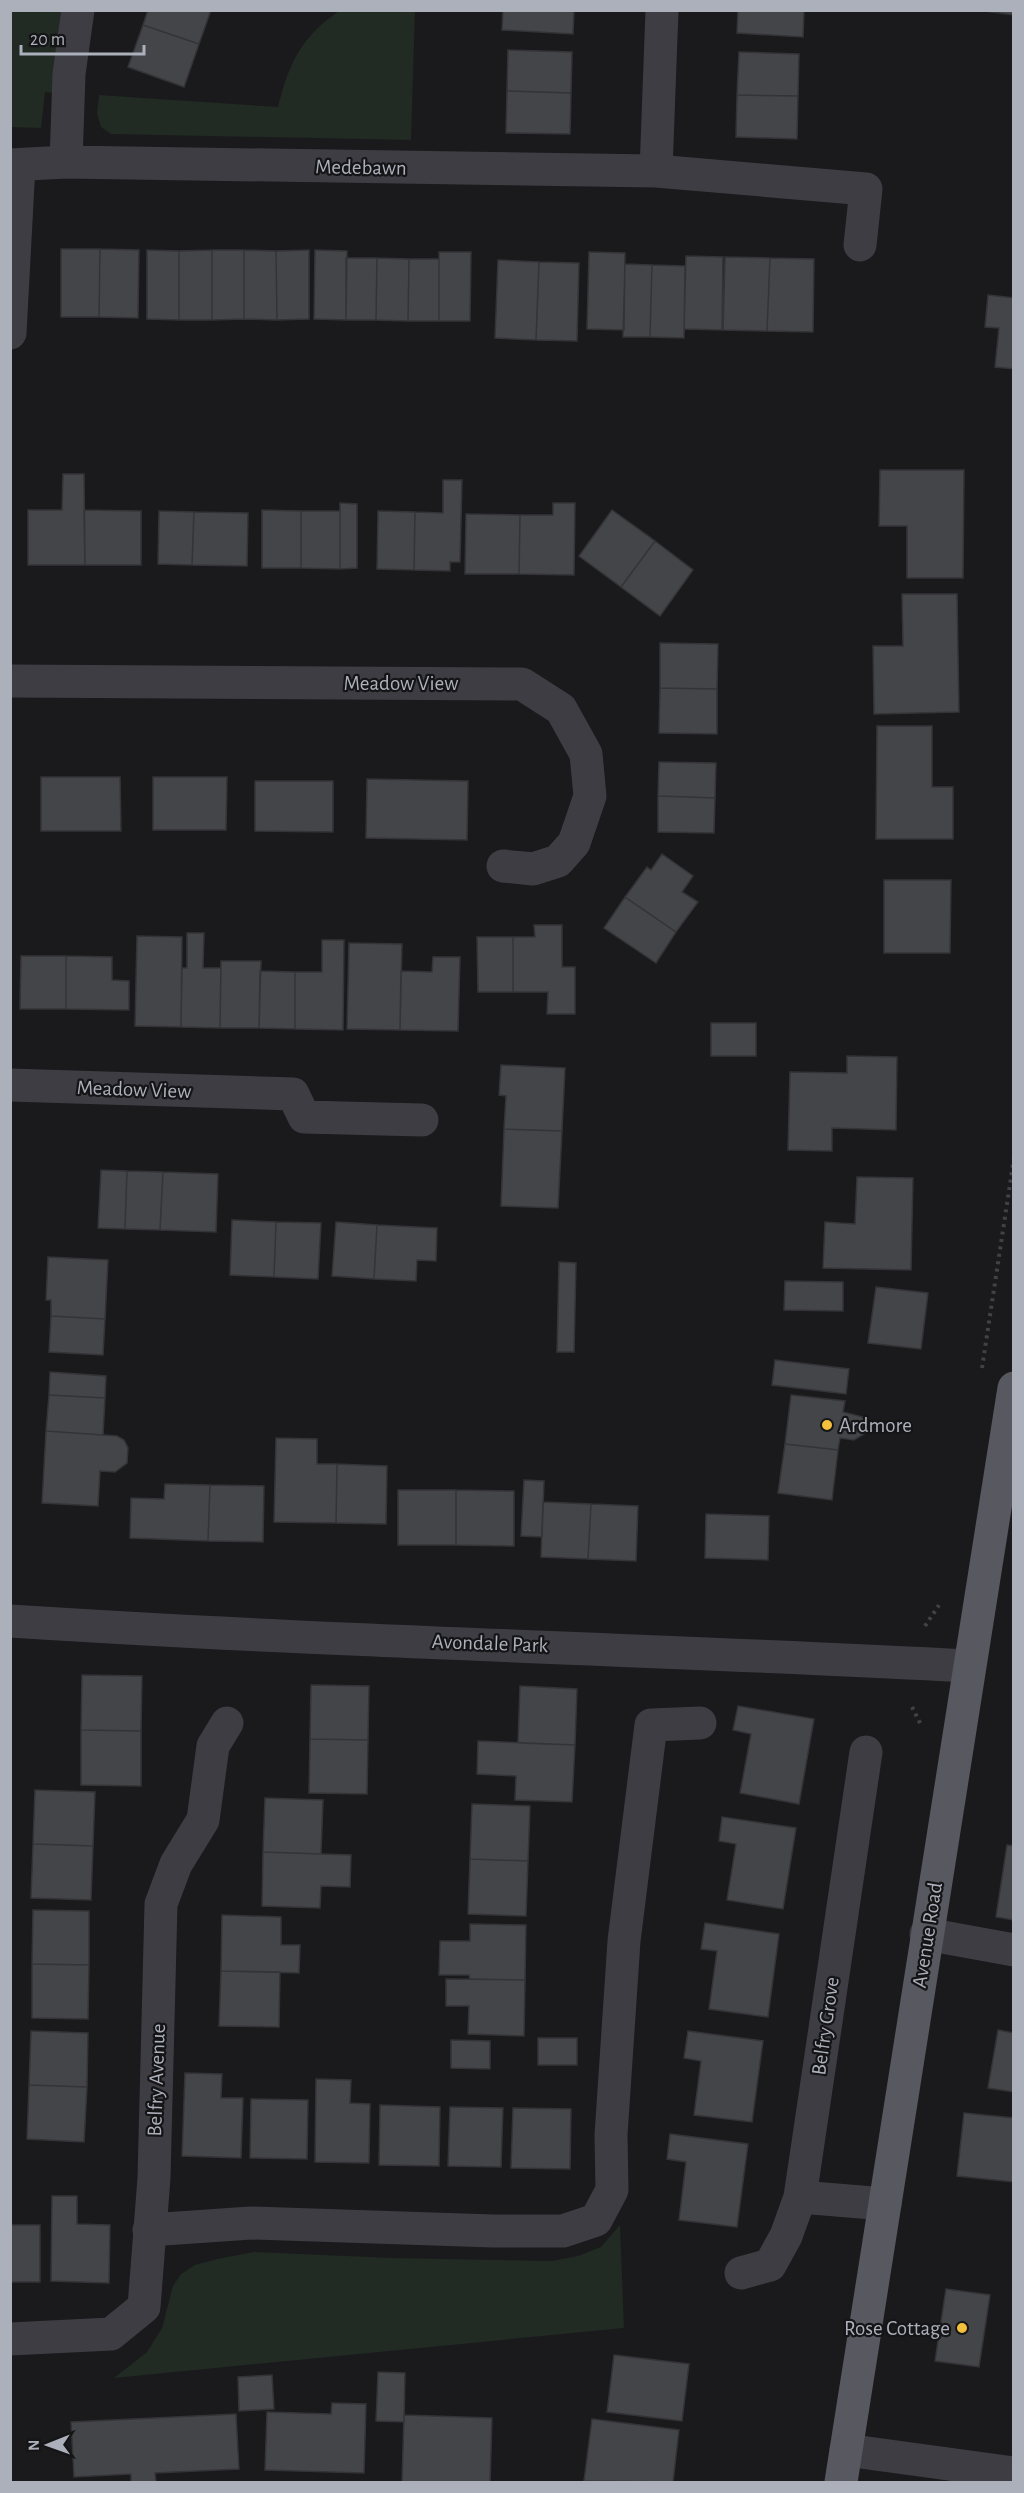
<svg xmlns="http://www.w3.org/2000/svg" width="1024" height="2493" viewBox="0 0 1024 2493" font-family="'Alegreya Sans',sans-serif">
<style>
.green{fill:#212a23}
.building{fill:#444549;stroke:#343438;stroke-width:1.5}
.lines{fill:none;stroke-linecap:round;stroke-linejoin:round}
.path{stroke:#414248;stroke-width:4;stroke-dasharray:3 4.5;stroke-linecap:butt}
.minor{stroke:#3d3d43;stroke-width:33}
.major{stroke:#575860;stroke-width:33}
.poi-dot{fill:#f2c03c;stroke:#151517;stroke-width:2}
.labels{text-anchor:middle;stroke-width:4.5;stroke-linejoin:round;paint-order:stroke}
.street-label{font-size:21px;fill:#acb0bb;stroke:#151517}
.poi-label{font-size:21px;fill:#acb0bb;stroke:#151517;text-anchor:start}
</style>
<rect width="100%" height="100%" fill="#1a1a1c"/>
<path class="green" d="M11 11H62L55 93 45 92 41 128 11 127Z
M339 11H415L411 140 111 134 101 127 97 113 99 95 278 107C289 63 301 37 339 11Z
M620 2225 624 2328 114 2378 147 2352 162 2328 173 2286 181 2274 195 2265 217 2259 254 2252 393 2258 552 2261 578 2256 601 2247Z"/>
<path class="building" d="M148 10H211L199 44 143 25Z
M503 10H574L573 34 502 30Z
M738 10H804L803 37 737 33Z
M1014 10V15L985 11V10Z
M143 25 199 44 184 87 128 67Z
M508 50 572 52 571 93 507 91Z
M739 52 799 54 798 96 737 95Z
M507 91 571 93 570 134 506 133Z
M737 95 798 96 797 139 736 137Z
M61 249H100L99 317H61Z
M100 249 139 250 138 318 99 317Z
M147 250 179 251V320L147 319Z
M212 250H244V319L212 320Z
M212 250V320H179V251Z
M244 250 276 251 277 320 244 319Z
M309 250V319L277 320 276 251Z
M315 250 347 251 346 320 314 319Z
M439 252H471L470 321H439Z
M589 252 625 253 624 330 587 329Z
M686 256 723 257 722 330 684 329Z
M725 257 770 258 767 331 723 330Z
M346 258H377L376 320H346Z
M377 258 409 259 408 321 376 320Z
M770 258 814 259 813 332 767 331Z
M409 259H439V321H408Z
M498 260 539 262 536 340 495 338Z
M539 262 579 263 577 341 536 340Z
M625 264 652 265 650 337H623Z
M652 265 685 266 684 338 650 337Z
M988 295 1014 298V369L995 367 999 328 985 327Z
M880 470H964L963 578H907V526H879Z
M63 474H84L85 565H28V510H62Z
M443 480H462L460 562H450V571L414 570 415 512 443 513Z
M340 503 357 504V568L340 569Z
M553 503H575L574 575 519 574 520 515H553Z
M84 510 141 511V565H85Z
M262 510 301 511V568H262Z
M612 510 655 541 621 587 579 556Z
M159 511 194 512 192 565 158 564Z
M301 511H340V569L301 568Z
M378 511 415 512 414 570 377 569Z
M194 512 248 513 247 566 192 565Z
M466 514 520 515 519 574H465Z
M655 541 693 570 660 616 621 587Z
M902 594H957L959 712 874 714 873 646H903Z
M660 643 718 644 717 689 660 688Z
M660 688 717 689V734L659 733Z
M877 726H932V787H953V839H876Z
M659 762 716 763 715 798 658 796Z
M41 777H120L121 831H41Z
M153 777H227L226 830H153Z
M367 779 468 781 467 840 366 838Z
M255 781H333V832L255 831Z
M658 796 715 798 714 833 658 832Z
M662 854 693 876 682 892 698 902 676 932 625 897 647 867 651 870Z
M884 880H951L950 953H884Z
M625 897 676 932 656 963 604 928Z
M534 925H562V967H575V1014H547L548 992H513V937H535Z
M187 933H204L203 968H221L220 1028 181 1027 182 968H187Z
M137 936 182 937 181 1027 135 1026Z
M477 937H513V992H478Z
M322 940H344L343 1030 295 1029V972H322Z
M349 943 402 944 400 1030 347 1029Z
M21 956H66V1009H20Z
M66 956 112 957V980L129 981V1010L66 1009Z
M433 957H460L458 1031 400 1030 401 971 432 972Z
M221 961H261L259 1028H220Z
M260 971 295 972V1029L259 1028Z
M711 1023H756V1056H711Z
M847 1056 897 1057 896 1130 832 1128V1151L788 1150 790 1072 847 1073Z
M501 1065 565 1068 562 1131 504 1129 506 1096 499 1095Z
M504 1129 562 1131 558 1208 501 1206Z
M101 1170 127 1171 125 1229 98 1228Z
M127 1171 163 1172 160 1230 125 1229Z
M163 1172 218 1174 216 1232 160 1230Z
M857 1177 913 1178 911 1270 823 1268 825 1222 855 1224Z
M232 1220 276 1222 274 1277 230 1275Z
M276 1222 321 1223 318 1279 274 1277Z
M336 1222 377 1225 374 1279 332 1276Z
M377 1225 437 1228 436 1261 417 1260 416 1281 374 1279Z
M48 1257 108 1260 105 1319 51 1316V1300H46Z
M559 1262 576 1263 574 1352H557Z
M785 1281 843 1282V1311L784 1310Z
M876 1287 928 1293 921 1349 868 1343Z
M51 1316 105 1319 103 1355 49 1352Z
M775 1360 849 1369 846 1394 772 1385Z
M50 1372 106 1376 105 1398 49 1395Z
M49 1395 105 1398 103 1435 46 1431Z
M791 1395 845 1401 843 1412 863 1417 866 1428 864 1434 854 1440 840 1438 838 1450 785 1444Z
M46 1431 117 1436 124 1440 128 1448 127 1463 115 1472 100 1471 98 1506 42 1503Z
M276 1438 317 1439V1464H337L336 1523 274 1522Z
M785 1444 838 1450 832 1500 778 1493Z
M337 1464 387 1466 386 1524 336 1523Z
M524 1480 544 1481 542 1537 521 1536Z
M165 1484 210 1485 208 1541 130 1538 131 1498 164 1499Z
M210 1485 264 1486 263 1542 208 1541Z
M398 1490H456V1545H398Z
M456 1490 514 1491V1546L456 1545Z
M543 1502 591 1504 588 1559 541 1557Z
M591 1504 638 1506 636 1561 588 1559Z
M706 1514 769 1516 768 1560 705 1558Z
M82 1675 142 1676 141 1731 81 1730Z
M311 1685 369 1686 368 1740 310 1739Z
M520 1686 577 1689 575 1745 518 1743Z
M738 1706 814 1719 799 1804 740 1793 751 1734 733 1730Z
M81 1730 141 1731V1786L81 1785Z
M310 1739 368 1740 367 1794 309 1793Z
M478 1741 575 1745 572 1802 515 1800 516 1776 477 1774Z
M35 1790 95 1792 93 1846 33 1844Z
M265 1798 323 1800 321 1854 263 1852Z
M472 1804 530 1806 528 1861 470 1859Z
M722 1817 796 1828 783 1909 727 1900 736 1844 719 1841Z
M33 1844 93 1846 91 1900 31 1898Z
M1007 1845 1014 1846V1920L996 1917Z
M263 1852 351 1855 350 1887 321 1886 320 1908 262 1906Z
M470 1859 528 1861 526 1916 468 1914Z
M33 1910 89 1911V1965L32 1964Z
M222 1915 281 1917V1945H300L299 1973 221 1971Z
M705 1923 779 1934 768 2017 709 2009 717 1951 701 1949Z
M470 1924 526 1925 525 1980 470 1979 469 1975H439L440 1941H470Z
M32 1964 89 1965 88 2019 32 2018Z
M221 1971 280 1972 279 2027 219 2026Z
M446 1979 525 1980 524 2036 468 2034 469 2006H446Z
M998 2030 1014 2033V2092L988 2088Z
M31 2031 88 2033 87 2087 29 2085Z
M688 2031 763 2041 752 2122 694 2115 701 2061 684 2058Z
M538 2038H577V2065H538Z
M451 2040 490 2041V2069L451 2068Z
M185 2073 222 2074 221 2098H243L241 2158 182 2156Z
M316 2079 351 2080 350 2103 370 2104 369 2163 315 2162Z
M29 2085 87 2087 84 2142 27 2139Z
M251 2099 308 2100 307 2159 250 2158Z
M380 2105 440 2107 439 2166 379 2165Z
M450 2107 503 2108 501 2167 448 2166Z
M513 2108 571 2109 570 2169 511 2168Z
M964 2113 1014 2118V2182L957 2176Z
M670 2134 748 2144 737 2227 679 2220 686 2162 667 2159Z
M52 2196H77V2224L110 2225 109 2283 51 2281Z
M10 2225H40V2282H10Z
M946 2289 990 2295 979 2367 935 2361Z
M614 2355 689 2364 682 2421 607 2412Z
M378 2372 405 2373 404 2422 376 2421Z
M272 2375 274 2409 239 2411 238 2377Z
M332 2403 366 2404 364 2473 265 2470 267 2412 331 2414Z
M236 2414 239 2469 155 2473 156 2482H131V2474L74 2477 71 2422Z
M404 2415 492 2418 490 2482H402Z
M592 2419 679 2430 673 2482 584 2481Z"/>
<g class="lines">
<path class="path" d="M982 1368 1014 1158
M925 1626 939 1605
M912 1707 921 1725"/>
<path class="minor" d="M66 162 69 74 78 10
M10 165 66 162 656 171 866 189 860 245
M656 171 662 10
M10 333 19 165
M10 681 522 684 561 709 586 754 590 796 574 843 558 861 533 869 503 866
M10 1085 293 1094 304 1117 422 1120
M10 1621C330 1642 650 1649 969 1666
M926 1934 1014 1950
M800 2197 885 2204
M149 2230 251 2223 493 2231H563L596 2220 612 2190 611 2135 624 1941 651 1725 700 1723
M741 2273 770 2265 786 2236 800 2197 866 1752
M10 2339 111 2334 144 2307 154 2178 161 1904 176 1864 203 1820 213 1746 227 1723
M846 2450 1014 2473"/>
<path class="major" d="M841 2482 1014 1388"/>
</g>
<g class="poi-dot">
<circle cx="827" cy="1425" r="6"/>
<circle cx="962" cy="2328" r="6"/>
</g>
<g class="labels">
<g class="street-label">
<text transform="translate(361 167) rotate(1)" y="7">Medebawn</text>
<text x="401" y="690">Meadow View</text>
<text transform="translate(134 1089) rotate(2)" y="7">Meadow View</text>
<text transform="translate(490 1643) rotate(2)" y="7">Avondale Park</text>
<text transform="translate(927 1935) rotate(-81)" y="7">Avenue Road</text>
<text transform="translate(825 2026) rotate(-82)" y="7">Belfry Grove</text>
<text transform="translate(156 2080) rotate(-88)" y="7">Belfry Avenue</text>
</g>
<g class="poi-label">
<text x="839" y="1432">Ardmore</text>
<text x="950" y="2335" text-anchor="end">Rose Cottage</text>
</g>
</g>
<rect width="1024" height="2493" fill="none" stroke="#acb0bb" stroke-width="24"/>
<g transform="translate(48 2445) rotate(269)" stroke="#151517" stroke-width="4.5" paint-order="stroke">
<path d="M0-4.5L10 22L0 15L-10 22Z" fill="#acb0bb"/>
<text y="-9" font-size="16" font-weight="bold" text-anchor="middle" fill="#acb0bb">N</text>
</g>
<path d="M21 45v9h123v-9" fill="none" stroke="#acb0bb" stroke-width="3"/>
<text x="30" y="45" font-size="18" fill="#acb0bb" stroke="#151517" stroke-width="4.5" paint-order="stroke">20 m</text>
</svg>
